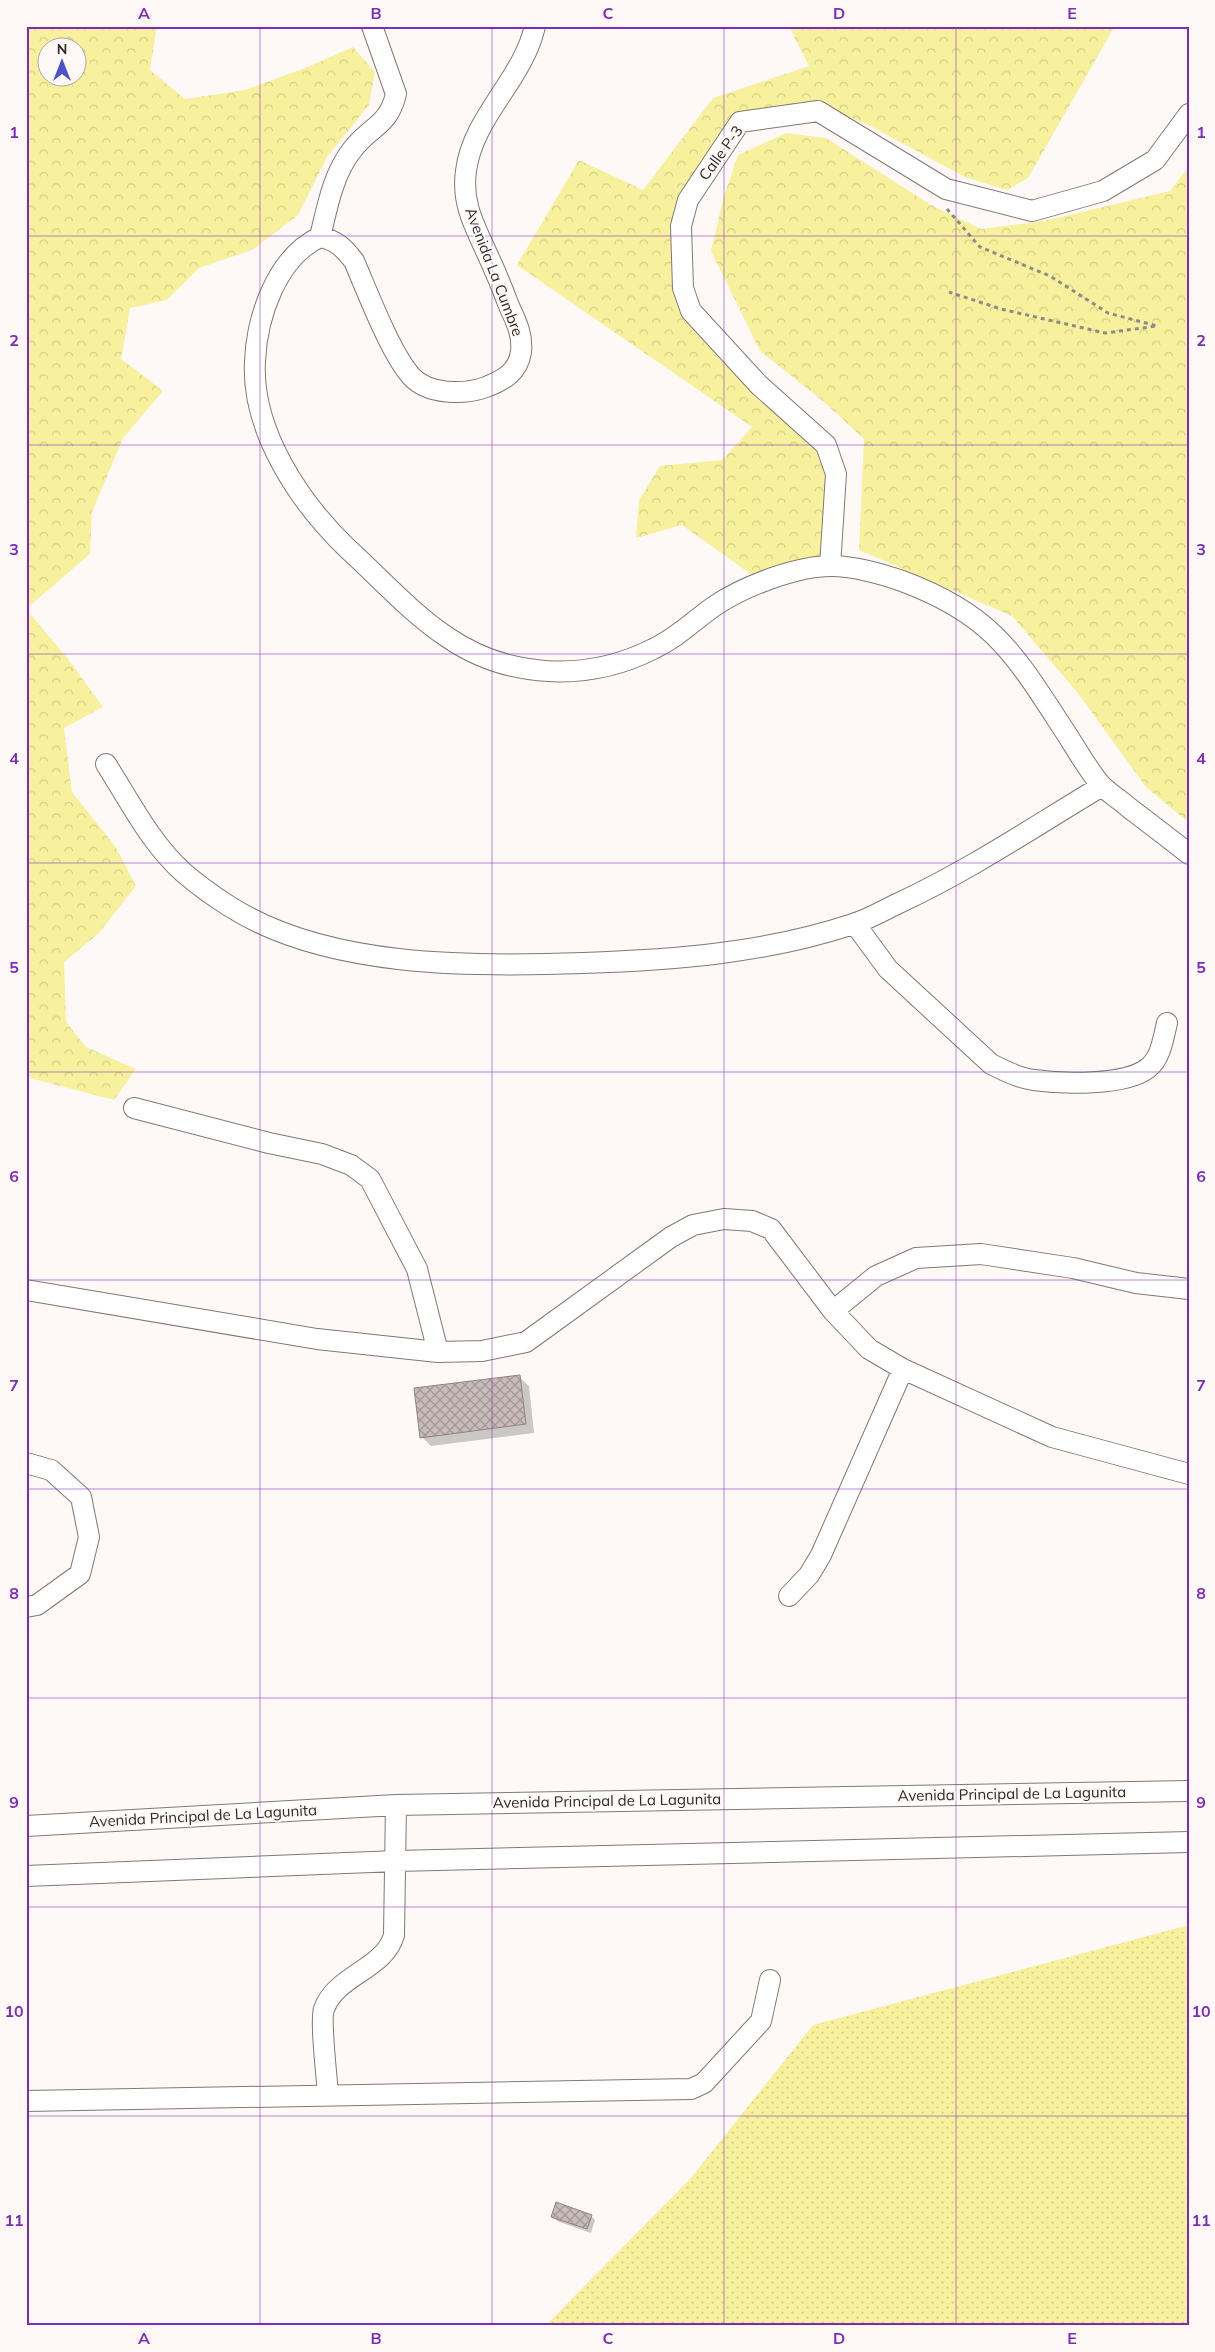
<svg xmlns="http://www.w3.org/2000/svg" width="1215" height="2352" viewBox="0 0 1215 2352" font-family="Mulish,sans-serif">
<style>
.grass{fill:url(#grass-dots)}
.forest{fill:url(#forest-crowns);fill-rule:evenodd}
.shadow{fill:#0003}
.building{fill:url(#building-cross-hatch);stroke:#918483}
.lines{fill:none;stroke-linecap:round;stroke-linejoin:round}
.street-casing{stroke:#827873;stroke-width:22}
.path{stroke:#8f8b89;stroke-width:3;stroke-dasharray:4 4;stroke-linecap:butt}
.street{stroke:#fff;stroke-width:20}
.grid{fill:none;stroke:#7b2cbf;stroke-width:1;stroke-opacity:0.55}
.labels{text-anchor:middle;stroke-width:4;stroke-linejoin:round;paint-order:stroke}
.street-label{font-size:15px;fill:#2e2a28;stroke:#fef9f7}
.neatline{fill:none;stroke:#7b2cbf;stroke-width:2}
.grid-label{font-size:16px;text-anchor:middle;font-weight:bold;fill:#7b2cbf}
</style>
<defs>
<pattern id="grass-dots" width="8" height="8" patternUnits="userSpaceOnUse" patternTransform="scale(1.25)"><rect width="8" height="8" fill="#f7f19d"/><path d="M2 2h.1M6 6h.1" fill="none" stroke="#d4cf87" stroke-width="1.8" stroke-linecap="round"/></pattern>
<pattern id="forest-crowns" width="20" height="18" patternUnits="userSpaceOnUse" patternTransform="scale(1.25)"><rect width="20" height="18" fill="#f7f19d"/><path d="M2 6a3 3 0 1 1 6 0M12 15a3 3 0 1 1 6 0" fill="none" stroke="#d4cf87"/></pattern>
<pattern id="building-cross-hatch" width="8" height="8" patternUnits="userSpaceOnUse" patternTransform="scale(1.25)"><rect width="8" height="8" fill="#c8bbba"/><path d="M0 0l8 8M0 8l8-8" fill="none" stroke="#a39897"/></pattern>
</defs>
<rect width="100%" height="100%" fill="#fef9f7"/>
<path class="grass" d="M1189 1925V2326H545L690 2179 813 2025Z"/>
<path class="forest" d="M26 26H157L150 70 185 99 245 90 305 68 353 47 375 72 369 105 327 157 298 215 252 250 199 268 167 300 130 308 121 359 163 391 123 438 92 512 90 554 26 609ZM48 48H78V78H48Z
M789 26H1115L1028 178 1007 190 965 177 870 126 815 102 728 120 679 204 683 319 758 400 830 455 826 570 759 580 682 525 636 538 639 500 660 466 722 460 752 427 517 265 579 160 643 190 713 98 809 66Z
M786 133 826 138 931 205 981 229 1044 221 1170 191 1189 166V823L1146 787 1077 692 1012 616 859 550 864 439 824 402 760 351 711 251 724 196 738 155Z
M26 609 68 659 103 707 64 728 72 792 115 846 136 886 99 933 64 962 66 1022 86 1047 136 1069 114 1100 26 1077Z"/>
<path class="shadow" d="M519 1377 529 1386 534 1433 431 1446 422 1437Z
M553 2216H591L595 2220 591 2233 557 2221Z"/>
<path class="building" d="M520 1375 526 1424 420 1438 414 1388Z
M556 2202 592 2215 587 2229 551 2217Z"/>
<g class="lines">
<g class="street-casing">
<path id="street" d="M320 237C277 257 257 316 255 361 251 431 300 503 348 549 380 578 411 613 447 637 508 679 588 682 653 649 677 638 694 620 716 605 745 586 798 565 834 566 857 567 879 573 902 581 994 615 1015 655 1066 733 1077 750 1088 770 1101 785 1109 793 1120 800 1128 807 1149 823 1169 838 1189 854
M320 237C336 240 344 248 354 261 368 293 390 352 411 376 428 395 464 395 486 387 504 380 518 372 521 352 523 335 516 321 509 306 503 290 497 275 490 260 477 230 461 206 466 171 473 116 523 80 535 26
M320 237C327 208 333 174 352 150 371 125 388 127 396 94L372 26
M830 566 836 474 826 445 759 385 691 311 683 288 681 226 688 200 740 122 818 111 946 189 1032 211 1103 191 1155 160 1189 114
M106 764C129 800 151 844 184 873 198 885 213 896 229 906 325 968 472 967 583 963 674 960 766 953 853 924 869 919 884 910 899 903 970 870 1035 826 1102 786
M855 924 888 969 991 1064C1005 1071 1019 1078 1034 1080 1062 1084 1125 1086 1148 1068 1161 1058 1163 1039 1167 1023
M134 1108 269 1143 322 1154 351 1165 370 1179 417 1269 438 1352
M26 1290 317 1339 438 1352 482 1351 526 1342 671 1237 693 1225 724 1219 752 1221 771 1229 833 1311 869 1349 903 1369 1052 1437 1189 1474
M833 1311 876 1276 916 1258 981 1254 1073 1268 1136 1283 1189 1289
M26 1463 51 1470 81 1497 89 1537 80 1574 37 1605 26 1607
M789 1596 809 1575 821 1555 903 1369
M26 1826 396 1805 1189 1791
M26 1876 396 1861 1189 1842
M328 2094C327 2079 320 2020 324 2009 336 1975 385 1969 394 1935L396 1805
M26 2101 691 2089 704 2083 761 2021 770 1980"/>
</g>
<path class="path" d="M947 209 980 247 1050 276 1108 313 1157 326 1105 333 1001 309 949 292"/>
<use href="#street" class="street"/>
</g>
<path class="grid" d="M260 26V2326M492 26V2326M724 26V2326M956 26V2326M26 236H1189M26 445H1189M26 654H1189M26 863H1189M26 1072H1189M26 1280H1189M26 1489H1189M26 1698H1189M26 1907H1189M26 2116H1189"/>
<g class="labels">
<g class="street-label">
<text transform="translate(721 153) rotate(-54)" y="5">Calle P-3</text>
<text transform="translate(494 272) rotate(69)" y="5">Avenida La Cumbre</text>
<text transform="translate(1012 1794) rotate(-1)" y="5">Avenida Principal de La Lagunita</text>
<text transform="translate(607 1801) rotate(-1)" y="5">Avenida Principal de La Lagunita</text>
<text transform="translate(203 1816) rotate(-3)" y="5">Avenida Principal de La Lagunita</text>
</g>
</g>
<rect width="1215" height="2352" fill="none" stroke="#fef9f7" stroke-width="55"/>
<g transform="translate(62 62)"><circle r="24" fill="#fef9f7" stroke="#aba6a4"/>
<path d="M0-4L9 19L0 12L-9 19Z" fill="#4c53c8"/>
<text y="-8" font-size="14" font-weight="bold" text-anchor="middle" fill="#2e2a28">N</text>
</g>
<rect x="28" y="28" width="1160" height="2296" class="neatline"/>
<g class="grid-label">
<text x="144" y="19">A</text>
<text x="376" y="19">B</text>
<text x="608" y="19">C</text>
<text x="839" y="19">D</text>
<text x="1072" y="19">E</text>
<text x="14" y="138">1</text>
<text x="1201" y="138">1</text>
<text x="14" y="346">2</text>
<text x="1201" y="346">2</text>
<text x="14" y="555">3</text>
<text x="1201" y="555">3</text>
<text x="14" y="764">4</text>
<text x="1201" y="764">4</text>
<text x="14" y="973">5</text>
<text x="1201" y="973">5</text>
<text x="14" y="1182">6</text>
<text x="1201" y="1182">6</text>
<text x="14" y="1391">7</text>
<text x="1201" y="1391">7</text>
<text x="14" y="1599">8</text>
<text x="1201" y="1599">8</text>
<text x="14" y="1808">9</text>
<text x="1201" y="1808">9</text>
<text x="14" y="2017">10</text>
<text x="1201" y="2017">10</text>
<text x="14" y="2226">11</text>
<text x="1201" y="2226">11</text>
<text x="144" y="2344">A</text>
<text x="376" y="2344">B</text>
<text x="608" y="2344">C</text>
<text x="839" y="2344">D</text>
<text x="1072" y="2344">E</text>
</g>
</svg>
